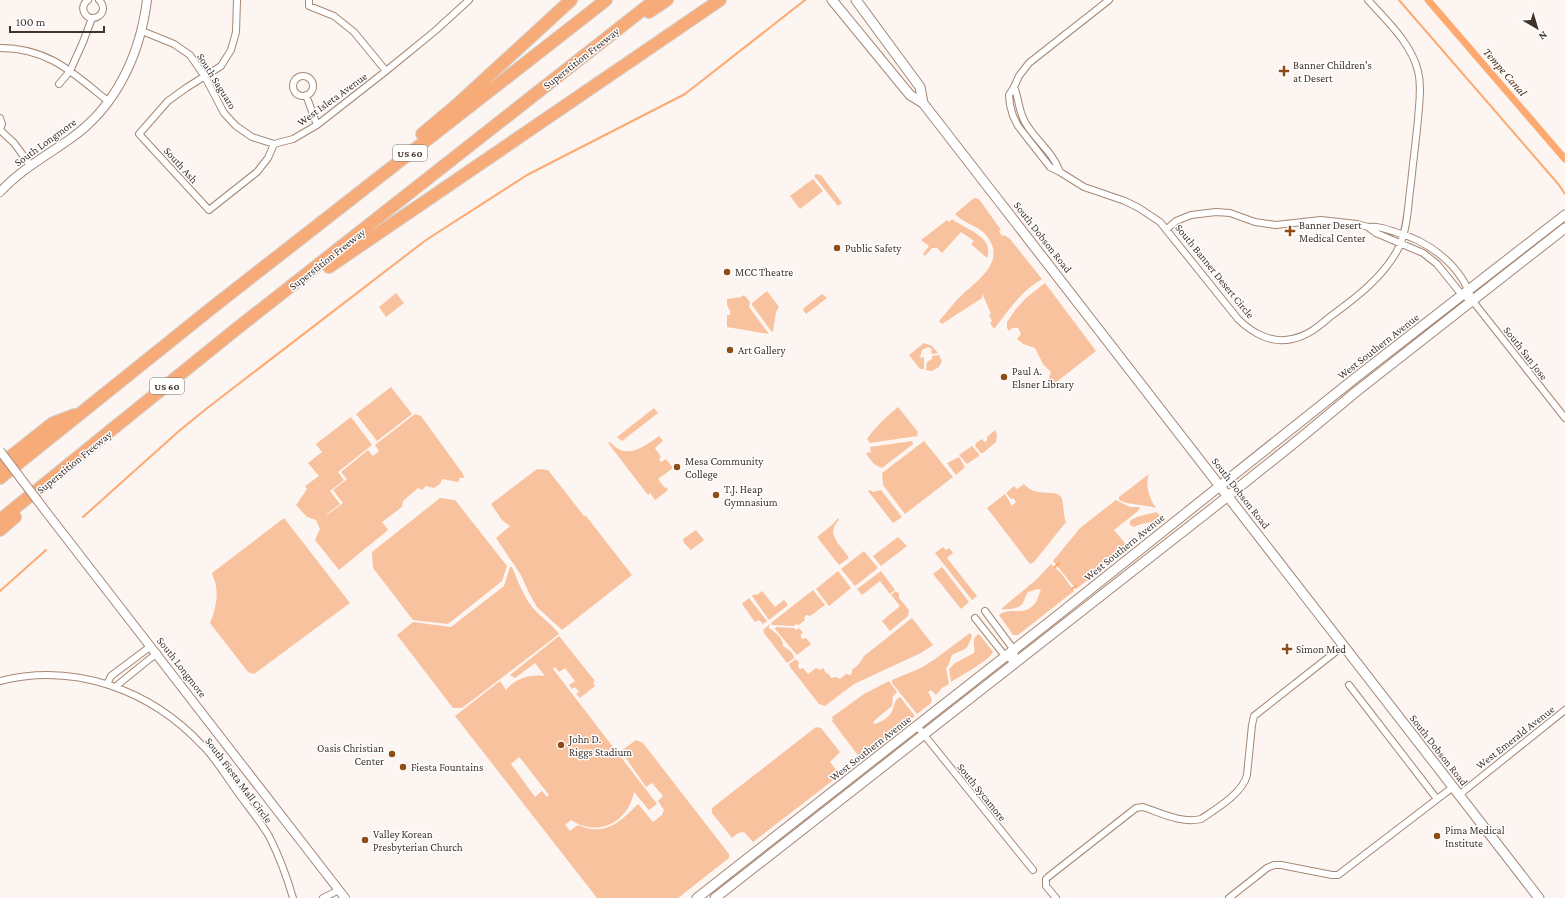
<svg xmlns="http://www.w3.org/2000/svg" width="1565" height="898" viewBox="0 0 1565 898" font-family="'Crimson Pro',serif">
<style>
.green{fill:#f9c29e;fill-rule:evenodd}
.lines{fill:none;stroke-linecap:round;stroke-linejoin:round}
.stream{stroke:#fda970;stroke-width:2}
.canal{stroke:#fda970;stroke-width:7}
.minor-casing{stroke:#a58875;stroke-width:8}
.tertiary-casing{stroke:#a58875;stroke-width:10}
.secondary-casing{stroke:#a58875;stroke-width:11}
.motorway-casing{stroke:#d5d2d1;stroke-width:14}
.minor{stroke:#fff;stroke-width:6}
.tertiary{stroke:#fff;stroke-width:8}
.secondary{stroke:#fff;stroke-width:9}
.motorway{stroke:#f7ab78;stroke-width:12}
.tertiary-bridge-casing{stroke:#a58875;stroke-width:10;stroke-linecap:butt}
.tertiary-bridge{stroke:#fff;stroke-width:8}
.poi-dot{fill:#8d4c18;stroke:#fff;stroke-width:1.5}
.labels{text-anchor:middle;stroke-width:3;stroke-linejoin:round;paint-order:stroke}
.shield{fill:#fff;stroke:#79706b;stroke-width:1}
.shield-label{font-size:10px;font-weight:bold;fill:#40332c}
.street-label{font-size:11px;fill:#40332c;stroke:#fff}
.poi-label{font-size:11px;fill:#40332c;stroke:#fff;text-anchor:start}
.water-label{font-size:12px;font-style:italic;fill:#4f2e16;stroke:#fff}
</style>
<rect width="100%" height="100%" fill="#fcf5f1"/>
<path class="green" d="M816 174 821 175 842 203 838 206 814 176Z
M813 179 823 191 800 209 790 196Z
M974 198 979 199 1001 230 999 231 1002 236 1004 235 1010 239 1042 279C1020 292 1009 310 994 329L990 323 992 321 989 315 991 314 982 293V298L942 324 939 321C947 312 955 301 964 293 982 277 1006 259 986 235 977 225 963 223 955 214Z
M952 219C964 229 995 236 987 258L971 244 974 241 961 232 942 253 937 248H932L925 256 923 254 929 246 921 240 947 220 949 222Z
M1045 283 1096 351 1050 387 1047 383 1051 372 1043 364 1035 348 1023 344 1017 339 1021 334 1018 328H1012L1009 331 1007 328V322L1016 309 1026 298Z
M767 291 779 307 776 312 773 331 772 332 752 305V303Z
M396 293 404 303 386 317 379 307Z
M822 294 827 298 806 314 803 310 804 308Z
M744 295 750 302 749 307 769 334 727 327V315H730V311L727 305V299L741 297Z
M924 343 932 346 938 353 932 354 931 352 932 349 928 347 922 350 920 358 924 357V369H920L909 355Z
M939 355 942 361 939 367 932 371 926 370 927 362 932 359V356Z
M391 387 412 414 377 441 356 414Z
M898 407 918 432 917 436 870 443 867 439C876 426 886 417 898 407Z
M654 408 658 413 622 441 617 437Z
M415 414 421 416 463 474 464 478H460L458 482 442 479 440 484 434 488 426 486 422 490 418 488 403 501 402 507 382 522 388 530 339 570 315 540 320 529 316 520 307 517 296 505 307 489 305 486 319 476 308 463 322 452 316 444 351 417 372 445 338 472 344 480 330 491 340 504 327 514V515L343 503 333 490 347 479 341 472 368 450 373 456 379 451 375 445Z
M995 430 997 435 996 442 983 453H981L975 446 976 443 982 439 984 442 987 441V437Z
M659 436 663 441 655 448 661 457 659 459 661 462 666 459 673 468 658 479 665 488 666 487 668 490 655 500 650 493 648 495 608 443 610 442C627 461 643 447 659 436Z
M912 441 913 444 882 468 874 464 866 454 869 452 871 453 870 447Z
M924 441 953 477 905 514 883 485 882 473Z
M972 446 979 454V456L967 464 959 455Z
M959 457 965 467 956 475 947 463Z
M537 469 548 470 584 516H586L632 575 562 630 537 607 529 593 521 575 496 538 510 526 502 520 491 504Z
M1149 474C1145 485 1149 498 1156 508 1143 504 1131 506 1119 500V497Z
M1024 484C1037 499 1055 488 1061 497 1064 502 1063 515 1066 522L1034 562 1030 564 987 508 1005 494 1012 506 1016 502 1013 498 1011 499 1006 493 1014 486 1017 489Z
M870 490 873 492 881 490 902 517 893 523 868 491Z
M440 498 455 500 507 566 502 581 448 624 413 620 373 568 372 552Z
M1116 500 1130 507H1140L1138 511 1114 530 1129 548 1076 589 1053 561 1080 528Z
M1156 512 1160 515V517C1154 524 1142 522 1134 527L1130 525V521C1137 515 1148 515 1156 512Z
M284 518 350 603 254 674 248 672 210 623C215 611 219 596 215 582 214 579 213 577 212 573Z
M838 518 839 520C824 535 842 545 849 558L839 565 817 537 833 524Z
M696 530 704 540 691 550 684 543 683 539Z
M898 537 907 546 881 566 873 556Z
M943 547 946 550 949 548 953 553 947 558 977 596 972 600 935 553Z
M864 551 878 568 855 586 841 569Z
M1051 564 1061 573 1074 591 1018 635H1013L999 615C1011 605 1024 619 1036 602 1038 599 1039 593 1041 590L1038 589 1028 592C1025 596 1025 600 1022 604 1019 609 1006 610 1001 609L1037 579Z
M510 567H512C518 581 523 595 532 607 540 617 551 623 559 634L462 708H453L397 635 413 622 451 627 504 586Z
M942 567 969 602 961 609 933 574Z
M838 571 851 588 829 606 816 589Z
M881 571 895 590 890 594 880 581 862 595 857 589Z
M813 590 825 605 810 616 806 615 804 618 805 620 799 625 796 624 794 626 772 625 771 623Z
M762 591 775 607 784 600 788 605 769 620 752 596 755 594 757 595Z
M896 591 899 594V598L909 610 908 616 890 631 882 621 900 606 891 595Z
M749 598 767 621 763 624 759 620 755 622 742 604Z
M912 618 933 645 921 653 854 684 825 706 819 704 790 667 789 664 796 659 799 663 798 667 800 669 803 668 808 674 816 668 820 670 823 668 826 673 830 675V677L832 678 836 677 840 679 846 674 850 675 852 673V670L859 664 864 656Z
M770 624 769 628C775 632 783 638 783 646 787 649 793 651 794 658L787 663 764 633 763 630Z
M776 627 794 628 796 630 799 628 803 633 801 634V638L804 639 806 638 811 644 797 655 775 629Z
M970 633 972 636C966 653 965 648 952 655L948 666 946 668 949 684 942 688 936 695 931 690 928 692 932 699 931 703 917 714 892 683V680L921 668 935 659Z
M979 634 993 652C990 660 960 676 951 682L949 669 955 663 974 653C976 646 970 638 979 634Z
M559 636 595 681 593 683 595 686 580 698 576 694 579 692 575 687 572 689 569 685 575 681 565 668 559 672 555 667 553 669 657 804 649 810 634 792C628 822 599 838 571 820L565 825 570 831 578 825C605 837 620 822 638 804L653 822 662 815 664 810 658 801 663 796 652 783 646 787 621 751 636 740 643 743 729 854V858L678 898H597L455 716 500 681 506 690C516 678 529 674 545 676L535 663 515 678 510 675ZM517 755 521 759 549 795 547 797 542 791 535 797 511 764 519 757Z
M889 681 897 692 893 696 892 706 875 720 873 723 875 724C881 722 888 718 891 713 895 707 893 701 900 697L915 716 860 758 832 721 833 719 832 717 864 694Z
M816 727 821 728 840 752 830 762 840 775 753 842 744 832 738 833 732 838 712 813V808Z"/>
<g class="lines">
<path class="stream" d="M1399 0 1559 185 1565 194
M83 517 179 431 206 409 426 240 527 175 685 94 805 0
M1055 567 1059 563
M1072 589 1076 586
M0 591 46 550"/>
<path class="canal" d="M1428 0 1565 159"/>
<g class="minor-casing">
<path id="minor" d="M88 0C84 3 82 7 84 12 90 26 112 13 99 0
M237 0 236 32 231 50 221 66 186 88 168 101 139 134 209 210 257 172 268 158 274 144 293 139 317 125 386 71 435 31 469 0
M309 0V6L334 16 354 32 386 71
M142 31 174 44 190 55 205 77 224 113 236 126 252 137 274 144
M0 48C49 48 73 73 109 102
M293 86a10 10 0 1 1 20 0a10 10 0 1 1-20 0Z
M59 84 70 71 83 42 92 18
M1014 87 1019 76 1029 63 1109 0
M306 95 317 125
M0 118 2 124 0 129
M0 130 14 143 31 166
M1060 172C1053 152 1035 140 1025 122 1018 110 1019 98 1014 87L1009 95 1010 105 1013 116 1018 126 1050 167 1060 172 1084 187 1125 201 1139 208 1160 222 1238 319C1252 333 1272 344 1292 339 1308 336 1319 326 1331 316 1357 297 1386 275 1400 245 1408 226 1408 203 1411 183 1413 162 1416 141 1418 119 1419 104 1422 87 1418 71 1411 43 1387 21 1368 0
M1368 227C1378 226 1386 229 1395 232 1429 241 1461 265 1472 300L1565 418
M1167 229 1176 221 1191 215 1216 212 1230 213 1255 222 1276 225 1321 220 1357 224 1368 227 1376 233 1423 253 1437 264 1462 295 1472 300
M985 611 1014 650 1016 662
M975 618 1005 656 1016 662
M0 681C75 662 151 690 203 746 217 760 227 778 239 794 249 808 260 821 269 836 279 856 287 877 293 898
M107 684 111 676 151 646
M1349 685 1437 799
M115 687 157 653
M917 726 1033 870
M1459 795 1565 710
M323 898 339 890
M1056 898 1046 886V879L1048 877 1136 808 1143 807C1161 813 1182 824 1201 819 1216 809 1243 793 1247 775L1252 725 1254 716 1343 646
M1229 898 1267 868 1274 865H1281L1332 875H1338L1453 787"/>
</g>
<g class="tertiary-casing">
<path id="tertiary" d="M0 192C20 170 46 156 70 139 116 107 140 55 147 0
M47 513 345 898"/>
</g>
<g class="secondary-casing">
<path id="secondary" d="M832 0 910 95 923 103 1539 898
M856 0 920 87 923 103
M697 898 1048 623 1354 379 1565 215
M715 898 1213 508 1298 440 1357 391 1565 228"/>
</g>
<g class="motorway-casing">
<path id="motorway" d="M649 12 667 0
M422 134 460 102 571 0
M329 267 720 0
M0 465 53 423 74 415
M0 478 213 307 606 0
M0 520 235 330 655 0
M0 530 15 517"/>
</g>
<use href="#minor" class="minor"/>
<use href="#tertiary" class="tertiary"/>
<use href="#secondary" class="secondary"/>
<use href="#motorway" class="motorway"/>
<g class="tertiary-bridge-casing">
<path id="tertiary-bridge" d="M0 451 47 513"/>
</g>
<use href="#tertiary-bridge" class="tertiary-bridge"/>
</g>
<g class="poi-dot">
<path d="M1282 65h4v4h4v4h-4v4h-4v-4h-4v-4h4z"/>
<path d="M1288 225h4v4h4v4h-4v4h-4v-4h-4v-4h4z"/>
<circle cx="837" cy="248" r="4"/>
<circle cx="727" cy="272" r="4"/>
<circle cx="730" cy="350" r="4"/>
<circle cx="1004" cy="377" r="4"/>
<circle cx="677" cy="467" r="4"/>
<circle cx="716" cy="495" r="4"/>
<path d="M1285 643h4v4h4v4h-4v4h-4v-4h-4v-4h4z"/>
<circle cx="561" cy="745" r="4"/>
<circle cx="392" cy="754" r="4"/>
<circle cx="403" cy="767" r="4"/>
<circle cx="1437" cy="836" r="4"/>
<circle cx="365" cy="840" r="4"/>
</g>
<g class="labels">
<g class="shield">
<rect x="393" y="145" width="34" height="16" rx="3"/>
<rect x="150" y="378" width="34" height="16" rx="3"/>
</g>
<g class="shield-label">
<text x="410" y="157">US 60</text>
<text x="167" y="390">US 60</text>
</g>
<g class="street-label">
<text transform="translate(581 58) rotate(-38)" y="4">Superstition Freeway</text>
<text transform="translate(217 81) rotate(58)" y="4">South Saguaro</text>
<text transform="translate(332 99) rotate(-36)" y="4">West Isleta Avenue</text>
<text transform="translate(45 142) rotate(-36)" y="4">South Longmore</text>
<text transform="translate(181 165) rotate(48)" y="4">South Ash</text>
<text transform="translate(1043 237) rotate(52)" y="4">South Dobson Road</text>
<text transform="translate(327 259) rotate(-38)" y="4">Superstition Freeway</text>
<text transform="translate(1215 271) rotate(51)" y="4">South Banner Desert Circle</text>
<text transform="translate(1378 346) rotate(-38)" y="4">West Southern Avenue</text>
<text transform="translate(1526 353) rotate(52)" y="4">South San Jose</text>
<text transform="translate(74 462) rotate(-39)" y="4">Superstition Freeway</text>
<text transform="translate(1241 493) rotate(52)" y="4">South Dobson Road</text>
<text transform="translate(1124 547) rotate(-39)" y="4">West Southern Avenue</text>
<text transform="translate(182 667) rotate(52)" y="4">South Longmore</text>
<text transform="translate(1515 737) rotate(-38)" y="4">West Emerald Avenue</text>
<text transform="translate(870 748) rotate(-38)" y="4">West Southern Avenue</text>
<text transform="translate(1439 750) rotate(52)" y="4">South Dobson Road</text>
<text transform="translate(239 780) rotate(53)" y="4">South Fiesta Mall Circle</text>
<text transform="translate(982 792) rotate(51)" y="4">South Sycamore</text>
</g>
<g class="poi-label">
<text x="1293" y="69">Banner Children’s<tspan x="1293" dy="13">at Desert</tspan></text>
<text x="1299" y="229">Banner Desert<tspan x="1299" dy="13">Medical Center</tspan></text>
<text x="845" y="252">Public Safety</text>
<text x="735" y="276">MCC Theatre</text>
<text x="738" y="354">Art Gallery</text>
<text x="1012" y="375">Paul A.<tspan x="1012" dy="13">Elsner Library</tspan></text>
<text x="685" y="465">Mesa Community<tspan x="685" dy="13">College</tspan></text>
<text x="724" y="493">T.J. Heap<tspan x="724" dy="13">Gymnasium</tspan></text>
<text x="1296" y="653">Simon Med</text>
<text x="569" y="743">John D.<tspan x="569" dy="13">Riggs Stadium</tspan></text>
<text x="384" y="752" text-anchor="end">Oasis Christian<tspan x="384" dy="13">Center</tspan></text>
<text x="411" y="771">Fiesta Fountains</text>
<text x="1445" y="834">Pima Medical<tspan x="1445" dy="13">Institute</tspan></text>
<text x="373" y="838">Valley Korean<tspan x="373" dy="13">Presbyterian Church</tspan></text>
</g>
<g class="water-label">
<text transform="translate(1505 72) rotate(49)" y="4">Tempe Canal</text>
</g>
</g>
<g transform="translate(1537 28) rotate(142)" stroke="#ffffff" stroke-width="3" paint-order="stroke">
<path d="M0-3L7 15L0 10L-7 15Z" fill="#40332c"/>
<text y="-6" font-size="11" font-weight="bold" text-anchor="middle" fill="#40332c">N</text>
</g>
<path d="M10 26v6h94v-6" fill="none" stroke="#40332c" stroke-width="2"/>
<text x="16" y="26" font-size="12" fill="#40332c" stroke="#ffffff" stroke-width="3" paint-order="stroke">100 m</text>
</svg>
